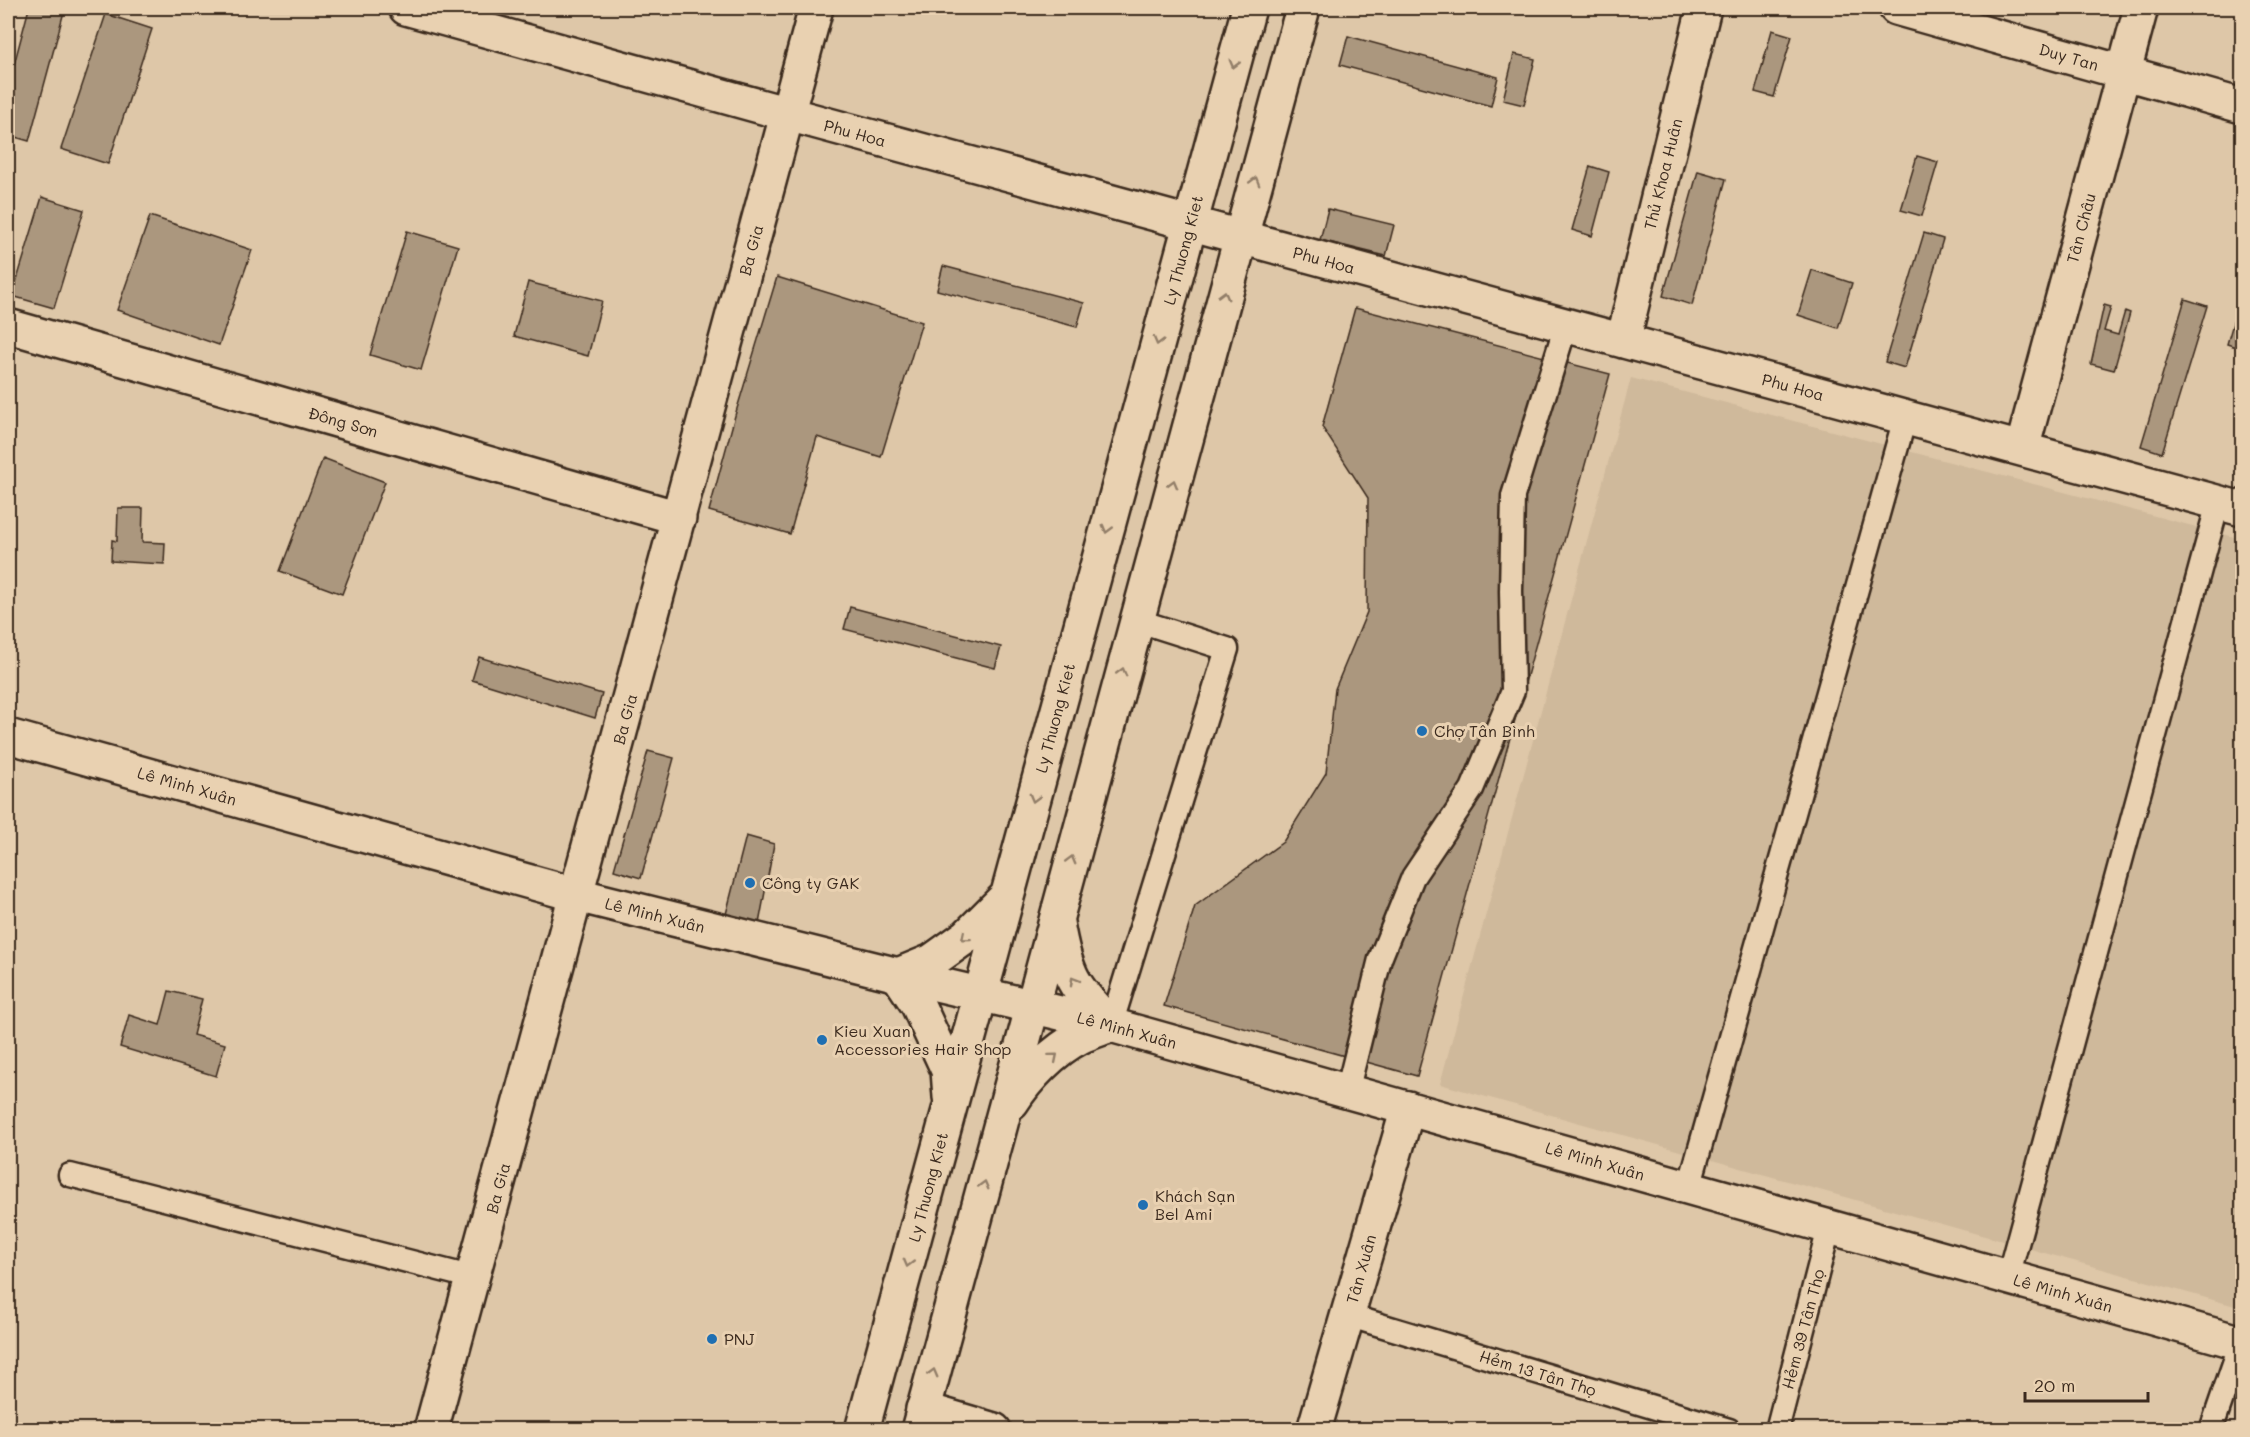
<svg xmlns="http://www.w3.org/2000/svg" width="2250" height="1437" viewBox="0 0 2250 1437" font-family="Mali,sans-serif">
<style>
.built{fill:#cfb99b}
.building{fill:#ab977e;stroke:#3b2a1e;stroke-width:1.5}
.lines{fill:none;stroke-linecap:round;stroke-linejoin:round}
.service-casing{stroke:#3b2a1e;stroke-width:27}
.minor-casing{stroke:#3b2a1e;stroke-width:38}
.tertiary-casing{stroke:#3b2a1e;stroke-width:38}
.primary-casing{stroke:#3b2a1e;stroke-width:38}
.service{stroke:#e9d1b1;stroke-width:22}
.minor{stroke:#e9d1b1;stroke-width:33}
.tertiary{stroke:#e9d1b1;stroke-width:33}
.primary{stroke:#e9d1b1;stroke-width:33}
.oneway{stroke:#927e68}
.poi-dot{fill:#1f6fb2;stroke:#e9d1b1;stroke-width:2}
.labels{text-anchor:middle;stroke-width:6;stroke-linejoin:round;paint-order:stroke}
.street-label{font-size:16px;fill:#3b2a1e;stroke:#e9d1b1}
.poi-label{font-size:16px;fill:#3b2a1e;stroke:#e9d1b1;text-anchor:start}
</style>
<rect width="100%" height="100%" fill="#dec7a8"/>
<filter id="ink" filterUnits="userSpaceOnUse"><feTurbulence type="fractalNoise" baseFrequency=".0167" numOctaves="2"/><feDisplacementMap in="SourceGraphic" scale="12" xChannelSelector="R" yChannelSelector="G"/><feConvolveMatrix kernelMatrix="1 2 1 2 8 2 1 2 1" color-interpolation-filters="sRGB"/></filter>
<g filter="url(#ink)">
<path class="built" d="M1631 378 2242 539V1308L1440 1084Z"/>
<path class="building" d="M29 8H65L29 141 8 135V87Z
M106 14 152 29 108 164 61 149Z
M1772 30 1792 36 1774 97 1755 92Z
M1348 36 1498 77 1491 106 1340 65Z
M1514 54 1535 59 1524 105 1503 100Z
M1917 156 1938 162 1922 216 1901 210Z
M1590 166 1609 172 1592 236 1572 230Z
M1698 171 1726 179 1692 305 1663 296Z
M42 197 84 210 54 308 12 296Z
M1328 209 1394 225 1386 256 1320 240Z
M150 216 252 250 219 345 117 310Z
M407 231 458 246 421 370 370 355Z
M1924 233 1943 239 1905 368 1885 362Z
M943 266 1084 303 1077 327 937 290Z
M1812 270 1852 283 1838 328 1798 315Z
M777 277 922 322 881 457 817 437 790 534 709 511 736 412Z
M528 282 602 301 588 356 514 336Z
M2242 292V349L2227 344Z
M2185 299 2207 306 2162 453 2141 446Z
M2104 305 2111 307 2104 331 2118 335 2125 311 2130 313 2114 370 2091 364Z
M1355 308 1610 374 1417 1076 1164 1006 1195 906 1283 842 1326 773 1335 689 1367 612 1368 498 1322 427Z
M323 458 385 482 342 594 280 571Z
M118 508H143L142 542 165 543 164 564 111 561 112 540 117 541Z
M850 607 1001 647 995 668 844 629Z
M479 657 602 694 595 718 472 680Z
M648 751 674 758 641 878 614 870Z
M746 836 774 844 758 929 724 922Z
M169 991 202 999 193 1035 225 1044 216 1076 120 1047 129 1015 160 1025Z"/>
<g class="lines">
<g class="service-casing">
<path id="service" d="M1111 1025 1227 649 1136 620
M1347 1092 1380 959 1413 877 1472 789 1513 691 1511 591 1513 496 1566 325
M70 1175 474 1278
M1689 1187 1905 418
M2008 1277 2218 503
M1347 1315 1729 1430
M1777 1430 1829 1228
M2211 1430 2241 1343"/>
</g>
<g class="minor-casing">
<path id="minor" d="M406 8 788 114 2242 509
M1896 8 2242 106
M8 326 679 518
M1623 341 1704 8
M2022 449 2141 8
M923 1409 994 1430
M431 1430 816 8
M1314 1430 1408 1108"/>
</g>
<g class="tertiary-casing">
<path id="tertiary" d="M8 736 577 895 898 975 1111 1025 2242 1343"/>
</g>
<g class="primary-casing">
<path id="primary" d="M950 1097 948 1070 918 1005 898 975 932 961 967 936 1005 898
M1012 1102C1027 1078 1054 1050 1080 1037 1090 1032 1101 1029 1111 1025 1074 988 1066 976 1057 923
M862 1430 1249 8
M918 1430 1303 8"/>
</g>
<use href="#service" class="service"/>
<use href="#minor" class="minor"/>
<use href="#tertiary" class="tertiary"/>
<use href="#primary" class="primary"/>
</g>
<defs><path id="oneway-chevron" d="M-2-3.5L2.5 0L-2 3.5" fill="none" stroke-width="1.6" stroke-linecap="round" stroke-linejoin="round" transform="scale(1.5)"/></defs>
<g class="oneway">
<use href="#oneway-chevron" transform="translate(1234 64) rotate(105)"/>
<use href="#oneway-chevron" transform="translate(1255 181) rotate(-74)"/>
<use href="#oneway-chevron" transform="translate(1224 295) rotate(-75)"/>
<use href="#oneway-chevron" transform="translate(1158 341) rotate(105)"/>
<use href="#oneway-chevron" transform="translate(1173 484) rotate(-75)"/>
<use href="#oneway-chevron" transform="translate(1107 529) rotate(105)"/>
<use href="#oneway-chevron" transform="translate(1122 672) rotate(-75)"/>
<use href="#oneway-chevron" transform="translate(1034 798) rotate(105)"/>
<use href="#oneway-chevron" transform="translate(1071 860) rotate(-75)"/>
<use href="#oneway-chevron" transform="translate(965 937) rotate(140)"/>
<use href="#oneway-chevron" transform="translate(1074 981) rotate(-120)"/>
<use href="#oneway-chevron" transform="translate(1054 1057) rotate(-40)"/>
<use href="#oneway-chevron" transform="translate(984 1185) rotate(-75)"/>
<use href="#oneway-chevron" transform="translate(908 1263) rotate(105)"/>
<use href="#oneway-chevron" transform="translate(933 1373) rotate(-75)"/>
</g>
</g>
<g class="poi-dot">
<circle cx="1422" cy="731" r="6"/>
<circle cx="750" cy="883" r="6"/>
<circle cx="822" cy="1040" r="6"/>
<circle cx="1143" cy="1205" r="6"/>
<circle cx="712" cy="1339" r="6"/>
</g>
<g class="labels">
<g class="street-label">
<text transform="translate(2069 57) rotate(16)" y="6">Duy Tan</text>
<text transform="translate(855 133) rotate(15)" y="6">Phu Hoa</text>
<text transform="translate(1663 174) rotate(-76)" y="6">Thủ Khoa Huân</text>
<text transform="translate(2081 228) rotate(-75)" y="6">Tân Châu</text>
<text transform="translate(751 250) rotate(-75)" y="6">Ba Gia</text>
<text transform="translate(1183 250) rotate(-75)" y="6">Ly Thuong Kiet</text>
<text transform="translate(1324 260) rotate(15)" y="6">Phu Hoa</text>
<text transform="translate(1793 387) rotate(15)" y="6">Phu Hoa</text>
<text transform="translate(343 422) rotate(16)" y="6">Đông Sơn</text>
<text transform="translate(1055 718) rotate(-75)" y="6">Ly Thuong Kiet</text>
<text transform="translate(625 719) rotate(-75)" y="6">Ba Gia</text>
<text transform="translate(187 786) rotate(16)" y="6">Lê Minh Xuân</text>
<text transform="translate(655 915) rotate(14)" y="6">Lê Minh Xuân</text>
<text transform="translate(1127 1030) rotate(15)" y="6">Lê Minh Xuân</text>
<text transform="translate(1595 1161) rotate(16)" y="6">Lê Minh Xuân</text>
<text transform="translate(928 1187) rotate(-75)" y="6">Ly Thuong Kiet</text>
<text transform="translate(498 1188) rotate(-75)" y="6">Ba Gia</text>
<text transform="translate(1361 1269) rotate(-74)" y="6">Tân Xuân</text>
<text transform="translate(2063 1293) rotate(16)" y="6">Lê Minh Xuân</text>
<text transform="translate(1803 1329) rotate(-75)" y="6">Hẻm 39 Tân Thọ</text>
<text transform="translate(1538 1373) rotate(17)" y="6">Hẻm 13 Tân Thọ</text>
</g>
<g class="poi-label">
<text x="1434" y="737">Chợ Tân Bình</text>
<text x="762" y="889">Công ty GAK</text>
<text x="834" y="1037">Kieu Xuan<tspan x="834" dy="18">Accessories Hair Shop</tspan></text>
<text x="1155" y="1202">Khách Sạn<tspan x="1155" dy="18">Bel Ami</tspan></text>
<text x="724" y="1345">PNJ</text>
</g>
</g>
<rect width="2250" height="1437" fill="none" stroke="#e9d1b1" stroke-width="30"/>
<rect x="15" y="15" width="2220" height="1407" fill="none" stroke="#3b2a1e" stroke-width="2" filter="url(#ink)"/>
<path d="M2025 1392v9h123v-9" fill="none" stroke="#3b2a1e" stroke-width="3"/>
<text x="2034" y="1392" font-size="18" fill="#3b2a1e" stroke="#e9d1b1" stroke-width="4.5" paint-order="stroke">20 m</text>
</svg>
